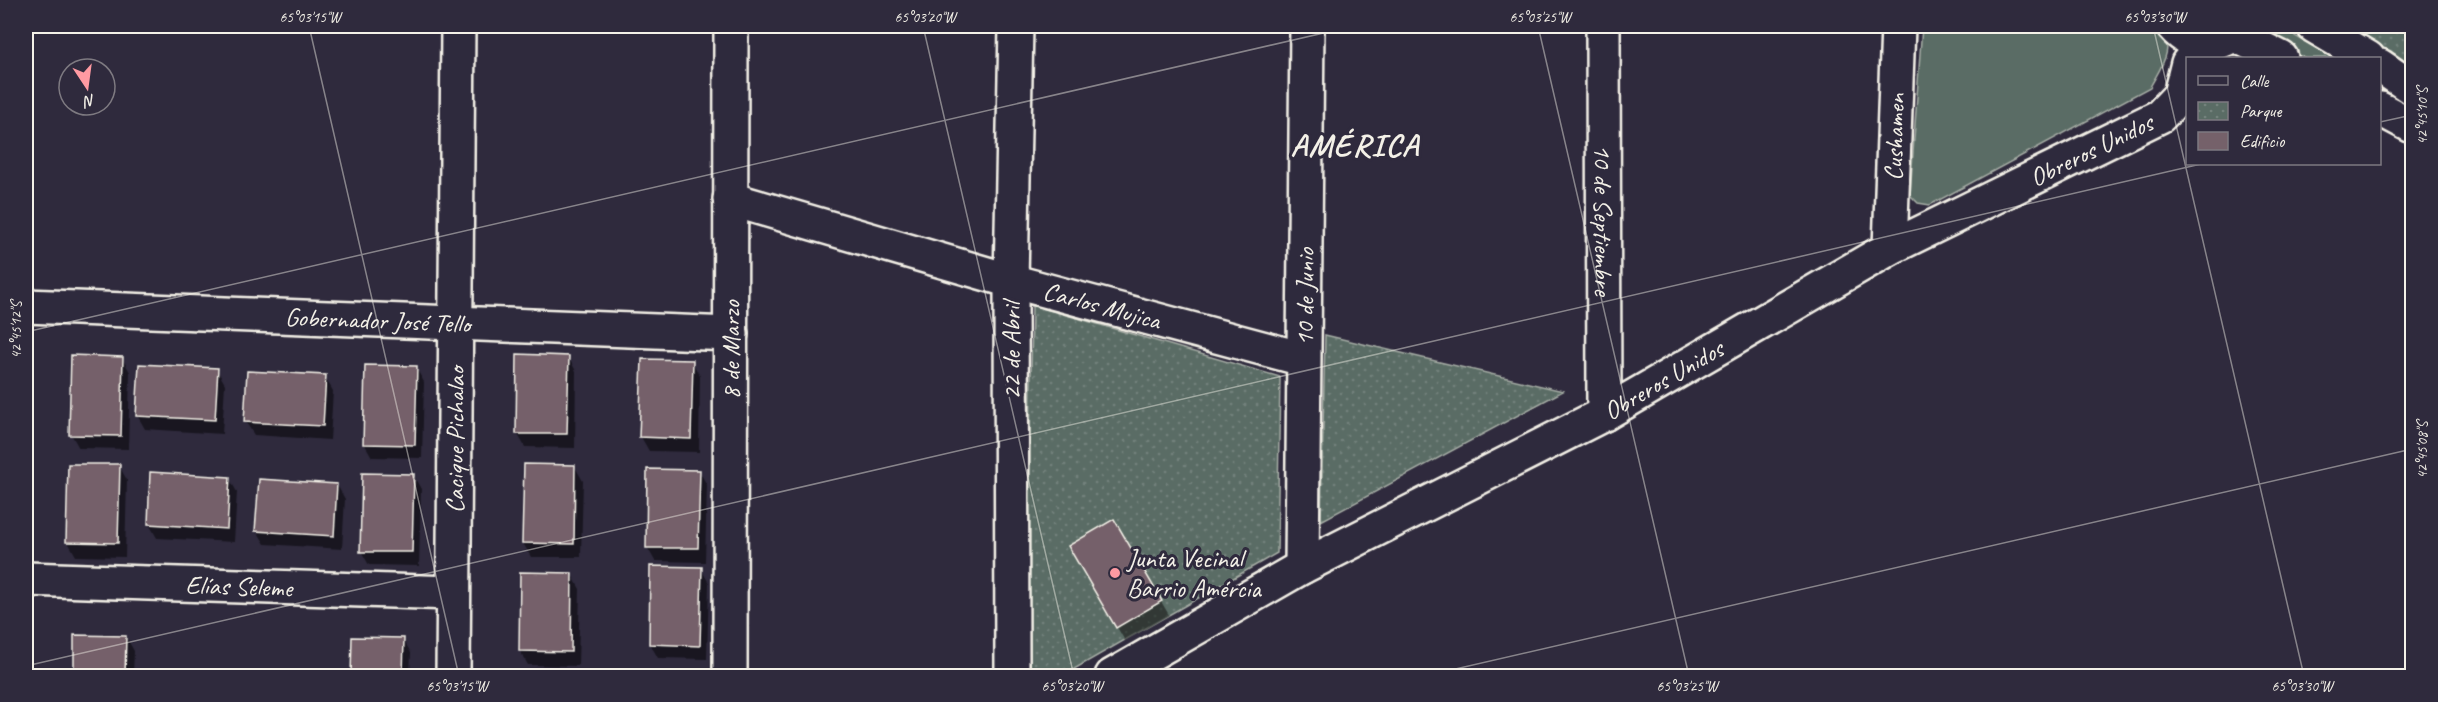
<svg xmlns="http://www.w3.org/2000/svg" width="2438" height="702" viewBox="0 0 2438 702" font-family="Caveat,sans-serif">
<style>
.grass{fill:#5a6c65;stroke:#a7aea6;stroke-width:1.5}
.park{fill:url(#park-dots);stroke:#a7aea6;stroke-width:1.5}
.shadow{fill:#0007}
.building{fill:#75616a;stroke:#f4f1e8;stroke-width:1.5}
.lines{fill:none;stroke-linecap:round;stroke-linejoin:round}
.minor-casing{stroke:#f4f1e8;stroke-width:38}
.major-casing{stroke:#f4f1e8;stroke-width:38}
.minor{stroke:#2f2a3d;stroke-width:33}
.major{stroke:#2f2a3d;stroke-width:33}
.ticks{fill:none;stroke:#f4f1e8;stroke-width:1.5;stroke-opacity:0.45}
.poi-dot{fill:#ff9aa2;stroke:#2f2a3d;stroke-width:2}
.labels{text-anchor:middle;stroke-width:6;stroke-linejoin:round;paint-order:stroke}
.street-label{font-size:26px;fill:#f4f1e8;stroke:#2f2a3d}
.poi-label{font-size:26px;fill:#f4f1e8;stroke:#2f2a3d;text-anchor:start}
.district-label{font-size:32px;font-weight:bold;letter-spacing:1.5px;fill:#f4f1e8;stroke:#2f2a3d}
.neatline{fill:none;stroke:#f4f1e8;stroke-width:2}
.ticks-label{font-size:15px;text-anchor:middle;fill:#f4f1e8}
</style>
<defs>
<pattern id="park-dots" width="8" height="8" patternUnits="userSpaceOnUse" patternTransform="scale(1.5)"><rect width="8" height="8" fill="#5a6c65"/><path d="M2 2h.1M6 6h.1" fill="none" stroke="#72817b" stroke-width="1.8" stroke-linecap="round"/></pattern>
</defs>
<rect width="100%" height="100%" fill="#2f2a3d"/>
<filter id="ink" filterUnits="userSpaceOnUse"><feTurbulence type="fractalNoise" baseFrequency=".0167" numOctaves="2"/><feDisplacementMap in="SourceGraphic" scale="12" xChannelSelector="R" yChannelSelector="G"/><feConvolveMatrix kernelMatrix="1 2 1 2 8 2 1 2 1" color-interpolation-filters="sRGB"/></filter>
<g filter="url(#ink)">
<path class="grass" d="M1922 26H2159C2176 49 2162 65 2150 87L1930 205 1918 203 1910 195Z
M2265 26H2278L2333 58H2305L2259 36Z"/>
<path class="park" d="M2339 26H2412V69Z
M1032 305 1280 377 1277 553 1062 676H1027Z
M1325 335 1563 391 1321 521Z"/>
<path class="shadow" d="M568 357 576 371 575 448 525 447 517 433Z
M122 358 130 372 128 449 79 448 71 434Z
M643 360 692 362 700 376 699 452 649 451 641 437Z
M416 368 424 382 422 458 372 457 364 443Z
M217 370 225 384 222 434 145 429 137 415Z
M325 377 333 391 330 440 254 435 245 421Z
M119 466 127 480 125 557 76 556 68 542Z
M575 467 583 481 581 557H531L523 543Z
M699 471 707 485 705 562 655 561 647 547Z
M413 475 421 489 419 566 369 565 361 551Z
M229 478 237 492 234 542 157 538 149 524Z
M337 485 345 499 342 549 265 544 257 531Z
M1114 521 1169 615 1125 641 1070 546Z
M701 569 709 583 707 659 658 658 650 644Z
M572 575 580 589 578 666 528 665 520 651Z
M76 637H126L134 651 133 676H75Z
M353 638 403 639 411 653 410 676H353Z"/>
<path class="building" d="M517 354 569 356 567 434H516Z
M71 355 123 357 121 436 69 435Z
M642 359 693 360 691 439 639 437Z
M139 364 218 368 215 420 136 416Z
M365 365 417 366 415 445 363 444Z
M247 371 326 375 323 426 244 422Z
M68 464H120L118 543 66 542Z
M524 464 575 465 574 544 522 543Z
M647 469 700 470 698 548H646Z
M150 472 230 477 227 529 148 524Z
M362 473 414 474 412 552H360Z
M259 479 337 484 334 536 255 531Z
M1114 519 1162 601 1116 628 1068 546Z
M650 566 702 567 700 646 649 644Z
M520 572 572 573 571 652 519 651Z
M74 635 126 636 125 676H74Z
M352 637 404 638 403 676H351Z"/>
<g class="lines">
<g class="minor-casing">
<g id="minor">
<path id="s1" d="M1603 26 1604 414"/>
<path id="s2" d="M730 199 1011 281 1303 359"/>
<path id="s3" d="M1890 248 1898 26"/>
<path id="s4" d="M26 306 731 334"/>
<path id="s5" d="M1302 567 1307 26"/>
<path id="s6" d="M26 579 453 593"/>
<path id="s7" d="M453 676 458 26"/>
<path id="s8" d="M730 676 731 26"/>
<path d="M1012 676 1011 281 1016 26"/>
<path id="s9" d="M1112 676 1302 567 1604 414 1890 248 2160 116 2180 95 2188 63"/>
</g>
</g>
<g class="major-casing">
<path id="major" d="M2173 26C2193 49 2221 49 2242 26
M2314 26 2368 58
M2233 34 2281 58
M2380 66 2412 88
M2380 109 2412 126"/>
</g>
<use href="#minor" class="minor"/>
<use href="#major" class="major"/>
</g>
</g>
<path class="ticks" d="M309 26 459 676M923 26 1074 676M1538 26 1689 676M2153 26 2304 676M2380 122 2412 115M26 332 1354 26M26 666 2201 164M1425 676 2412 449"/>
<circle class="poi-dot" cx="1115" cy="573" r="6"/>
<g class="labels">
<g class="street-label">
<text dy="9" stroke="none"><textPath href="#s3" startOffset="111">Cushamen</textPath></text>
<text dy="9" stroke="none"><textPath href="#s9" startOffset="1112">Obreros Unidos</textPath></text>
<text dy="9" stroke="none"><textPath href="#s1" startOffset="194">10 de Septiembre</textPath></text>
<text dy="9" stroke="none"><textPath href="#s5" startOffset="270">10 de Junio</textPath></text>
<text dy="9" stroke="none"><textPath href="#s2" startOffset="387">Carlos Mujica</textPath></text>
<text dy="9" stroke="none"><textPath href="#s4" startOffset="352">Gobernador José Tello</textPath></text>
<text dy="9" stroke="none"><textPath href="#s8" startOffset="326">8 de Marzo</textPath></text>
<text transform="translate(1011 351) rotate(-90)" y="9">22 de Abril</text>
<text dy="9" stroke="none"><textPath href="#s9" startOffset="626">Obreros Unidos</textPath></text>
<text dy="9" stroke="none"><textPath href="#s7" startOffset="236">Cacique Pichalao</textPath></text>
<text dy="9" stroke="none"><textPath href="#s6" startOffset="213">Elías Seleme</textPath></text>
</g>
<g class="poi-label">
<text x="1127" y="567">Junta Vecinal<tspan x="1127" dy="30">Barrio Amércia</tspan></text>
</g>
<g class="district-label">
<text x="1355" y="156">AMÉRICA</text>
</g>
</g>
<rect width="2438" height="702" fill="none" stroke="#2f2a3d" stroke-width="66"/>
<rect x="2186" y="57" width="195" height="108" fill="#2f2a3d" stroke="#7e7a81" stroke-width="1.5"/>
<rect x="2198" y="76" width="30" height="9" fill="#2f2a3d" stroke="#7e7a81" stroke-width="1.5"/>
<text x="2240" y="87" font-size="18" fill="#f4f1e8">Calle</text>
<rect x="2198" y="102" width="30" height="18" fill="url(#park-dots)" stroke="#7e7a81" stroke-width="1.5"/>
<text x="2240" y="117" font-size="18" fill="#f4f1e8">Parque</text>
<rect x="2198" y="132" width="30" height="18" fill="#75616a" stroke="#7e7a81" stroke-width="1.5"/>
<text x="2240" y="147" font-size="18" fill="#f4f1e8">Edificio</text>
<g transform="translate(87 87) rotate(167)"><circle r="28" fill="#2f2a3d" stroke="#7e7a81" stroke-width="1.5"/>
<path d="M0-4.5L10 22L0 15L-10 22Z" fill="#ff9aa2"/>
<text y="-9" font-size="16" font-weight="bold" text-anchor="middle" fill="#f4f1e8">N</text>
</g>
<rect x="33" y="33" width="2372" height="636" class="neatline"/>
<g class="ticks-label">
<text x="310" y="22">65°03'15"W</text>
<text x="925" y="22">65°03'20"W</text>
<text x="1540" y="22">65°03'25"W</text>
<text x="2155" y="22">65°03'30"W</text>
<text transform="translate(2422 116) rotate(-90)" y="5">42°45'10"S</text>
<text transform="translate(16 330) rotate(-90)" y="5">42°45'12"S</text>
<text transform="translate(2422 450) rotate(-90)" y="5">42°45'08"S</text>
<text x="457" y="691">65°03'15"W</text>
<text x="1072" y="691">65°03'20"W</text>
<text x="1687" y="691">65°03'25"W</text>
<text x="2302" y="691">65°03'30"W</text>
</g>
</svg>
